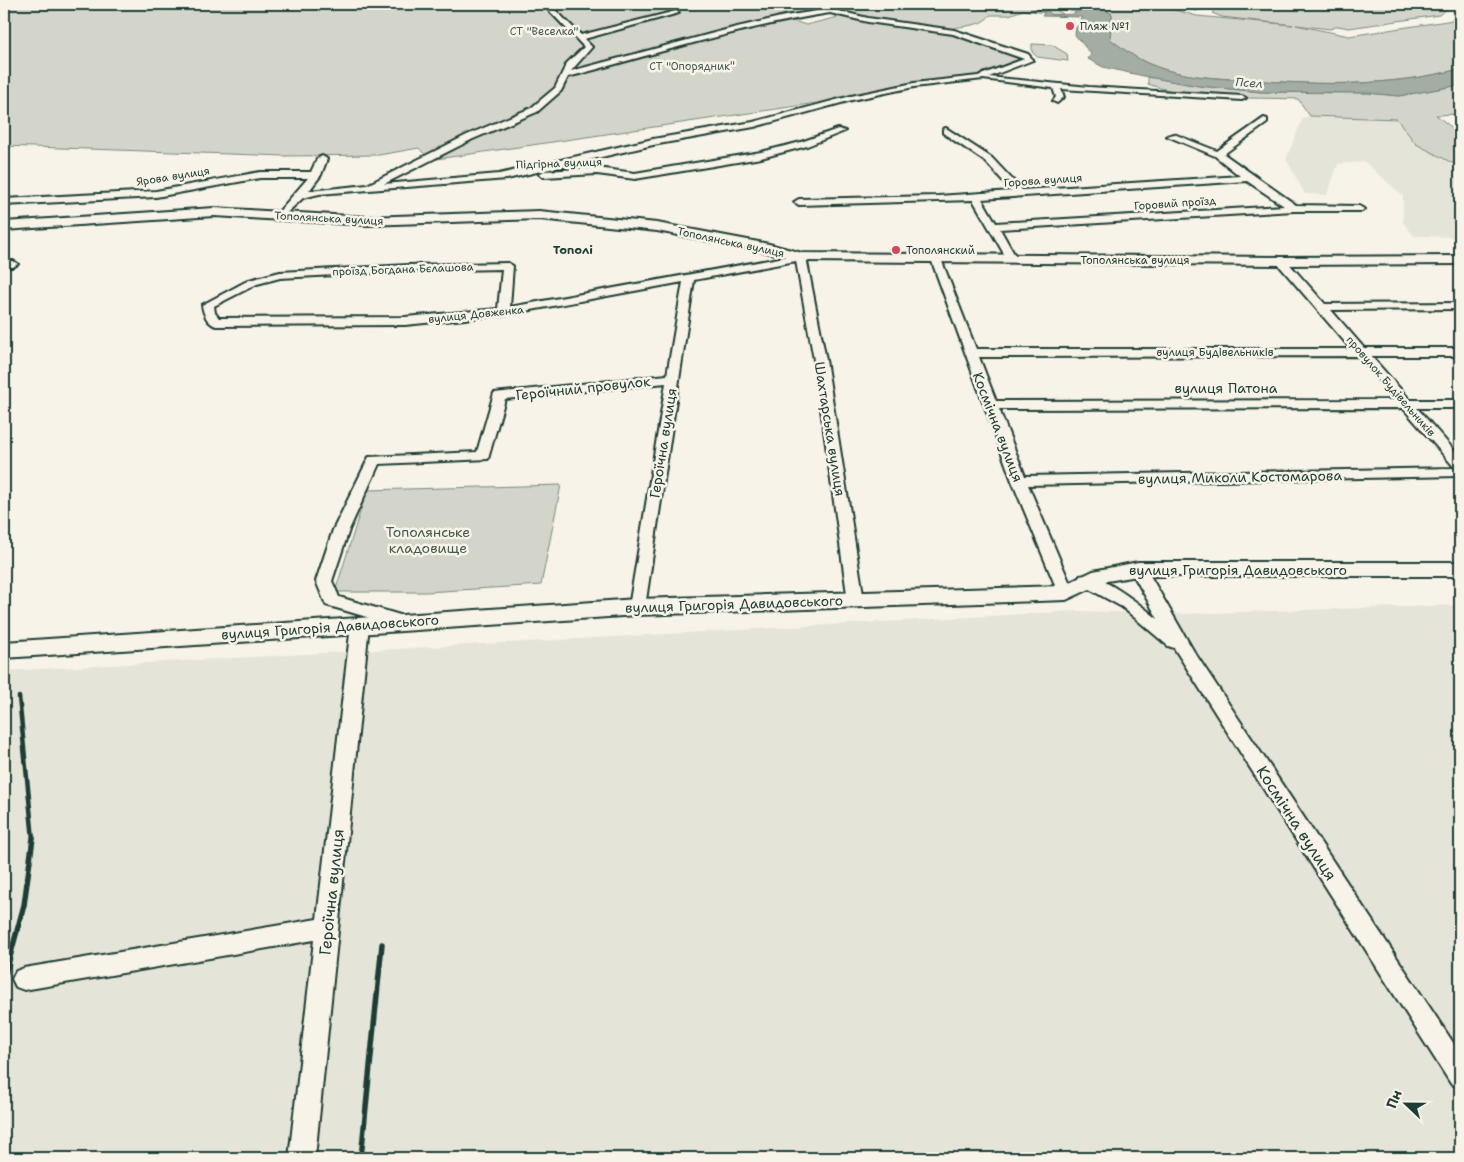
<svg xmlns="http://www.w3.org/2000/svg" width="1464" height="1162" viewBox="0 0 1464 1162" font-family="'Shantell Sans',sans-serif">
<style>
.built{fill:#e5e4d9}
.green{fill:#d3d5ca;stroke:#79897f;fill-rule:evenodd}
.water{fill:#a4ada3;stroke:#6f8077}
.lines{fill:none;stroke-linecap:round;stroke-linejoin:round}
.minor-casing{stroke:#1f3d34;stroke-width:4}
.tertiary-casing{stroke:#1f3d34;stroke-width:4}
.minor{fill:#f7f3e8;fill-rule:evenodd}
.tertiary{fill:#f7f3e8;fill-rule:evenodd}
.rail-far1{stroke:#1f3d34;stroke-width:4.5}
.rail{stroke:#1f3d34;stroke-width:5.5}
.poi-dot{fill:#d1495b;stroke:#f7f3e8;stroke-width:2}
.labels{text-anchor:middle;stroke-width:5;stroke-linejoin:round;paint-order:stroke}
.far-poi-label{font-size:11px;fill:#1f3d34;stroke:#f7f3e8;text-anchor:start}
.far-park-label{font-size:11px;fill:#435b52;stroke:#f7f3e8}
.far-street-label{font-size:11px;fill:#1f3d34;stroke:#f7f3e8}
.far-water-label{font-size:12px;font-style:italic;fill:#405950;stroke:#f7f3e8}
.far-neighbourhood-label{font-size:12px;font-weight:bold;fill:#1f3d34;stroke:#f7f3e8}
.street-label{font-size:14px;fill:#1f3d34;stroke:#f7f3e8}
.park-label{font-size:14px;fill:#435b52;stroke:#f7f3e8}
.near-street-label{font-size:16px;fill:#1f3d34;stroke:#f7f3e8}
</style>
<rect width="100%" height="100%" fill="#f7f3e8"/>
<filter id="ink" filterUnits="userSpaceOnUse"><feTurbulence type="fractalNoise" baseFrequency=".02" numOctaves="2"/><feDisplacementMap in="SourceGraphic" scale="10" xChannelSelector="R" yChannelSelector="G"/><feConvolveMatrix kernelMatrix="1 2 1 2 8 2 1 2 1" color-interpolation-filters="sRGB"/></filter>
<g filter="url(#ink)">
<path class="built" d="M1310 116 1397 119 1416 144 1460 167V204L1456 205 1460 237 1414 236 1403 222V196L1365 162 1338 164 1327 195 1305 194 1286 159 1303 118Z
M1460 605V1158H4V671L1076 611 1180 614Z"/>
<path class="green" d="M4 4H1027L1045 13 1023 10 1009 15H990C981 28 960 25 946 30L1028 58 987 76 914 85 851 98 430 160 419 148 379 155 285 156 4 146ZM823 9 845 10 850 14 806 25 777 16Z
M1032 4H1063L1081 10 1075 12 1048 5 1063 14 1052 15Z
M1096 4H1152L1197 16 1293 25 1222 17 1212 13 1215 10 1212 8 1216 6 1212 4 1196 11 1169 4H1454L1439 15 1349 28 1338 26 1330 29 1296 25 1349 36 1460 19V69C1387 87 1323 85 1249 80 1214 78 1177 77 1145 62 1132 56 1121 47 1110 39L1112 14Z
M1032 44 1052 45 1067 54 1068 61 1037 57 1032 52Z
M1148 77 1199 86 1261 92 1368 93 1398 96 1460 85V114L1436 115 1460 134V167L1416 144 1397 119 1310 116 1298 99C1249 97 1195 101 1148 84Z
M561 485 541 585 426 592H335L367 490Z"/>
<path class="water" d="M1027 4 1048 11 1052 15 1075 14V12L1081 10 1063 4H1096L1112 14 1110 39C1121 47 1132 56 1145 62 1177 77 1214 78 1249 80 1323 85 1387 87 1460 69V85L1399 96 1368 93 1261 92 1199 86 1148 77 1103 67 1088 59 1091 54 1075 35 1076 28 1083 17 1042 16 1045 12Z"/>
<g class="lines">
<g class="minor-casing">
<path id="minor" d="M543 4H549L581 35 676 11 679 13 584 39 592 47 571 71 733 28 785 16 830 9 868 18 954 30 1028 54 1033 60 989 77 1089 87 1242 96 1246 98 1242 100 1061 89 1064 97 1057 103 1053 101 1056 97 1053 88 983 79 914 87 852 100 754 127 653 145 507 179 319 194 303 198 281 218 276 215 308 178H260L156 197 4 205V199L156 191 260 172H311L317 159 322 156 327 159 321 175 309 191 367 185 467 135 531 108 555 88 567 63 584 47ZM830 13 868 22 953 34 1024 59 978 76 914 83 851 96 753 122 653 139 499 174 384 184 473 139 537 112 561 91 568 77C655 54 741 27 830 13Z
M1264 118 1267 119V123L1224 154 1296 205 1359 206 1364 209 1362 211H1294L1000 229 1017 259 1012 262 1007 259 973 200 799 205 794 202 799 199 938 196 1012 191 986 162 943 133V129L946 128 992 158 1022 190 1240 176 1215 156 1167 136 1174 134 1217 151ZM1247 181 1284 206 996 223 982 199Z
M838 129 845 131 807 146 761 158 635 179 597 174 544 177 539 174 544 171 597 168 635 173 761 152 801 142Z
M801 254 806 257 826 360 864 601 862 605H850L848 601 814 360 796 261 694 280 645 607 643 611H631L629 607 666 383 505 399 488 459 379 464 349 530 332 581 339 597 410 618 412 622 410 626 404 628 326 605 316 581 333 530 369 457 477 452 494 393 667 375 683 282 504 315 405 325 216 326C207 323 203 313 202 305L249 280 280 272 408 265 508 263 513 266 510 307ZM502 269 498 309 405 317 219 318 215 313 214 306 257 284 280 278 408 271Z
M936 256 941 259 976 349H1351L1277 263V259H1285L1325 304 1460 303V309L1331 310 1364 348H1460V356H1371L1410 400H1460V408H1417L1460 457V476L1028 485 1074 593 1072 597H1060L1012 481 931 259ZM1358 356 1396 400 996 401 979 357ZM1403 408 1455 468 1025 476 999 409Z
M4 261H13L18 264 13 267H4Z
M1138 564 1144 565 1193 650 1460 1053V1087L1451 1084 1174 648 1168 646 1122 607 1080 584 1078 580 1080 576C1099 571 1143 607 1158 619L1130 569 1132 565Z
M360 619 366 621 369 625 315 1158H289L314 940 24 990 16 987 12 979 16 971 24 968 317 919 351 625 354 621Z"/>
</g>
<g class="tertiary-casing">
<path id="tertiary" d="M214 208 367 217 539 211 657 223 769 244 802 253 1281 257 1460 256V264L1281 265 801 261 767 252 657 231 539 219 367 225 214 216 4 230V222Z
M1138 562H1460V576H1138L1107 581 1066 600 637 615 4 658V642L637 599 1062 586 1093 571Z"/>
</g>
<use href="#minor" class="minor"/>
<use href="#tertiary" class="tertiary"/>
<path class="rail-far1" d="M19 697 33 839"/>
<path class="rail" d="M4 979 24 905 33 838
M361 1158 382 944"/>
</g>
</g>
<g class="poi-dot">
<circle cx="1070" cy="26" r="5"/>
<circle cx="896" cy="250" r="5"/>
</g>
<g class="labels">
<g class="far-poi-label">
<text x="1080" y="30">Пляж №1</text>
<text x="906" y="254">Тополянский</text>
</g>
<g class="far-park-label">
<text x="544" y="35">СТ "Веселка"</text>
<text x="692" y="70">СТ "Опорядник"</text>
</g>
<g class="far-street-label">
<text transform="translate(559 163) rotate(-2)" y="4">Підгірна вулиця</text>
<text transform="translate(173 176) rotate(-9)" y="4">Ярова вулиця</text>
<text transform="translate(1043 180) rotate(-4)" y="4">Горова вулиця</text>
<text transform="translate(1175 203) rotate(-4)" y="4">Горовий проїзд</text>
<text transform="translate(329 218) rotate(3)" y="4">Тополянська вулиця</text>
<text transform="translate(731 242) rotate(12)" y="4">Тополянська вулиця</text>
<text x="1135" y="264">Тополянська вулиця</text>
<text transform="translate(403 269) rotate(-2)" y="4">проїзд Богдана Бєлашова</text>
<text transform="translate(476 314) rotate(-6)" y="4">вулиця Довженка</text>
<text x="1215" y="356">вулиця Будівельників</text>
<text transform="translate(1391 386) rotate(49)" y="4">провулок Будівельників</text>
</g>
<g class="far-water-label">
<text transform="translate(1249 83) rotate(4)" y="4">Псел</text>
</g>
<g class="far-neighbourhood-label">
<text x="573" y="254">Тополі</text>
</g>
<g class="street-label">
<text transform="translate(583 388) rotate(-6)" y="5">Героїчний провулок</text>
<text x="1226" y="393">вулиця Патона</text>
<text transform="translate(998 427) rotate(69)" y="5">Космічна вулиця</text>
<text transform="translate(830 429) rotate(81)" y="5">Шахтарська вулиця</text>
<text transform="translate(663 443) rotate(-81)" y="5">Героїчна вулиця</text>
<text transform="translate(1240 477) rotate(-1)" y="5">вулиця Миколи Костомарова</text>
<text x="1238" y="575">вулиця Григорія Давидовського</text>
<text transform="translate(734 604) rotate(-2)" y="5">вулиця Григорія Давидовського</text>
<text transform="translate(330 627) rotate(-4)" y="5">вулиця Григорія Давидовського</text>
</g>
<g class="park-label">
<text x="428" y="537">Тополянське<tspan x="428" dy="16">кладовище</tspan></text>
</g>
<g class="near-street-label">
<text transform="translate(1297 823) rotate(57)" y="6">Космічна вулиця</text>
<text transform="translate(331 892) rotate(-84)" y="6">Героїчна вулиця</text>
</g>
</g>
<rect width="1464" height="1162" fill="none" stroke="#f7f3e8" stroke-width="20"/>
<rect x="10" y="10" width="1444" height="1142" fill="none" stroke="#1f3d34" stroke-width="2" filter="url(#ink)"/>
<g transform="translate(1406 1104) rotate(292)" stroke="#f7f3e8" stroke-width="4" paint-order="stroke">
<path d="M0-4L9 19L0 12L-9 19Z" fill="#1f3d34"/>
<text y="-8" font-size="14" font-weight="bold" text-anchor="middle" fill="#1f3d34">Пн</text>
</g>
</svg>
